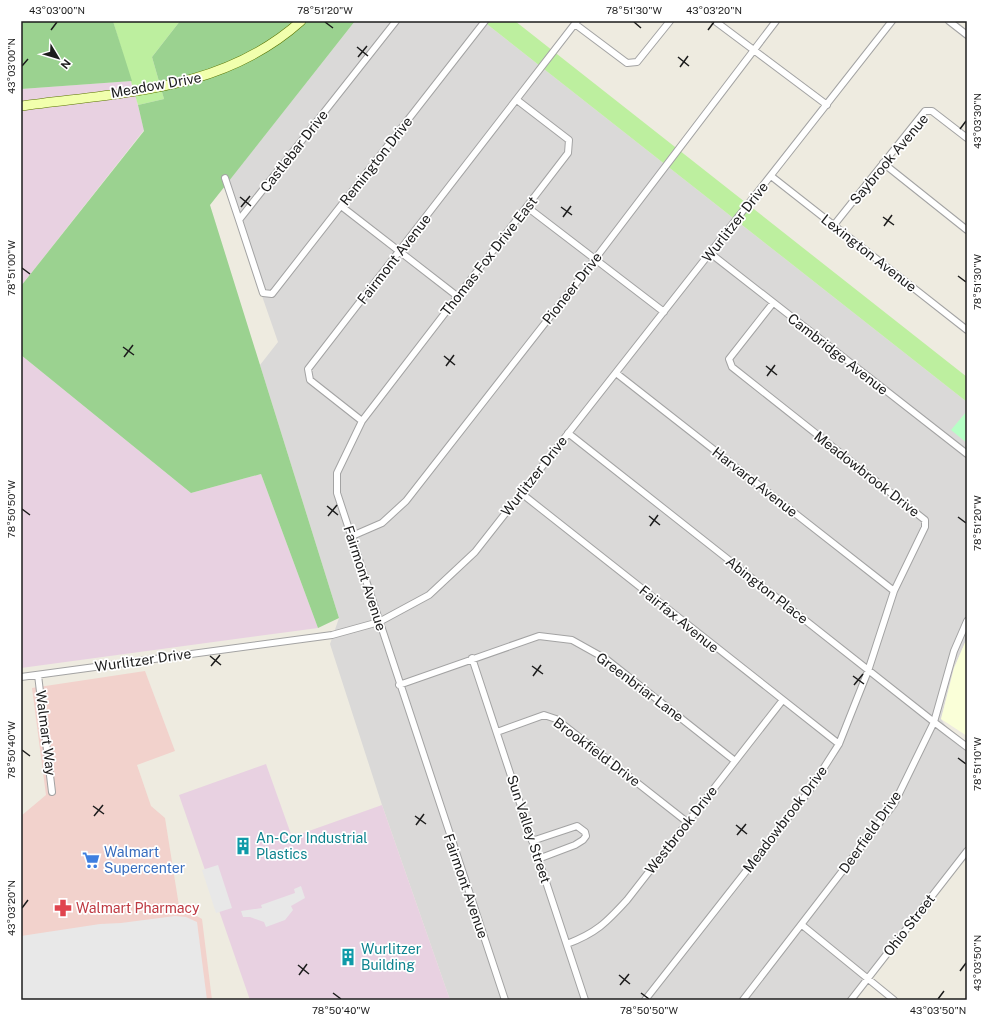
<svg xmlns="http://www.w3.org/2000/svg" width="988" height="1021" viewBox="0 0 988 1021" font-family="'Public Sans',sans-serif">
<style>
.residential{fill:#dad9d8}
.commercial{fill:#f2d2cc}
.industrial{fill:#e8d1e1}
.education{fill:#faffd8}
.grass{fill:#bdef9f}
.forest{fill:#9bd290}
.park{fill:#b6ffc5}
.parking{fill:#e8e8e8}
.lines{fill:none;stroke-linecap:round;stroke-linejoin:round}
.street-casing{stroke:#a3a3a3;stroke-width:8}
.secondary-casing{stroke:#5a7500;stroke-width:10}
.street{stroke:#fff;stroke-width:6}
.secondary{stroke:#f1ffad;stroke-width:9}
.ticks{fill:none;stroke:#1c1c1c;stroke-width:1.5}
.labels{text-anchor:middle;stroke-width:3.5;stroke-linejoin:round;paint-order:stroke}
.street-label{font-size:14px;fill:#1c1c1c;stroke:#fff}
.culture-label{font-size:14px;fill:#0d838f;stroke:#fff;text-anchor:start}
.shop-label{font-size:14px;fill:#366cbe;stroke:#fff;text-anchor:start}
.health-label{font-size:14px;fill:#be3a42;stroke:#fff;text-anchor:start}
.neatline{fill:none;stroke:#1c1c1c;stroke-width:1.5}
.ticks-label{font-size:10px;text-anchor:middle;fill:#1c1c1c}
</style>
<rect width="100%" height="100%" fill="#eeebe0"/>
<path class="residential" d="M355 21H483L967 402V411L952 430 967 443V638L954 668 941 719 958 744 967 750V847L846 1000H450L382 805 330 644 339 618 260 365 278 342 224 187Z"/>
<path class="commercial" d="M145 671 175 751 137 765 151 806 165 818 179 906 202 919 212 1000H21V816L46 795 32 688Z"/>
<path class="industrial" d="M132 81 144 130 21 286V89Z
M21 355 191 493 261 474 318 628 21 668Z
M266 764 292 837 382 805 450 1000H250L179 795Z"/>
<path class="education" d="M967 638V736L941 719 954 668Z"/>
<path class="grass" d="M113 21H180L152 57 164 99 138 105Z
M483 21H515L967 377V402Z"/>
<path class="forest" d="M21 21H113L132 81 21 89Z
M180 21H355L210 205 339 618 318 628 261 474 191 493 21 355V286L144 131 138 105 164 99 152 57Z"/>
<path class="park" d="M967 411V443L951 430Z"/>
<path class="parking" d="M218 865 232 908 216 913 202 870Z
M301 886 305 898 291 906 293 910 285 920 266 927 264 922 250 917H243L241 911 262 908 261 905 295 893 294 889Z
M175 916 186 917 197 922 207 1000H21V936L100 924 121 923Z"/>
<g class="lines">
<g class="street-casing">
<path id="street" d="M396 21 239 220 263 293 272 294 485 21
M715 21 827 105
M949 21 967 35
M575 24 627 63 637 62 670 21
M883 163 967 230
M771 176 967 330
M225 178 239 220
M341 206 457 296
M527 207 664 312
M834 225 925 111H932L967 138
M710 253 967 454
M616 373 894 591
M362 421 310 380 308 369 577 21
M568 433 934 722 967 747
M521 493 839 744
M352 536 382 523 406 501 595 259 776 21
M472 658 585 1000
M38 675 52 792
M21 677 332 635 379 622 429 595 475 552 892 21
M399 685 539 636 572 640 606 659 735 761
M497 732 544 715 556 719 687 822
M532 841 577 826 585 832 586 836 583 840 575 845 538 859
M802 925 894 1000
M567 944C596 933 606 923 627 900L782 701
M505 1000 337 493V473L362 421 568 153 569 140 517 100
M645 1000 809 791 839 744 868 671 894 591 925 527V520L732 367 729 359 773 303
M743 1000 894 804 934 722 954 651 967 621
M851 1000 967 851"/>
</g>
<g class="secondary-casing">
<path id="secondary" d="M21 106C121 92 222 92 301 21"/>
</g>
<use href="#street" class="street"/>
<use href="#secondary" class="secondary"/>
</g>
<path class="ticks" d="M325 22 333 28M634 22 641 28M51 30 57 22M708 30 714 22M357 47 368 56M358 57 367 46M678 57 689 66M22 66 28 59M680 67 688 56M960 129 966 121M240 197 251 206M241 207 250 196M561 207 572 215M563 217 571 206M883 217 894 225M884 226 892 215M22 268 30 274M958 276 966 282M123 347 134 355M444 356 455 365M124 357 133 345M446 366 454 355M766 366 777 375M767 376 775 365M327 506 338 515M22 509 30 515M328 516 337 505M649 516 660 525M958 517 966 523M650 526 658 515M210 656 221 665M211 666 220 655M532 666 543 674M533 676 541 665M853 676 864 684M854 685 863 674M22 750 30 756M958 758 966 764M93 806 104 814M94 816 103 805M415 816 426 824M416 825 424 814M736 825 747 834M737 835 746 824M22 908 28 900M298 965 309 974M960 971 966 963M299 975 307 964M619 975 630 984M620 985 629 974M333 993 341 999M641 993 649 999M938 999 944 991"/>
<defs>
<g id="building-bare" transform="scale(1.38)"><path d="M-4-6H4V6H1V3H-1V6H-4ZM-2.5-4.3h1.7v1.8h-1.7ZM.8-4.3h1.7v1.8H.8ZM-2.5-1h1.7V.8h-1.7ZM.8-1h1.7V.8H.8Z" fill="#0f9aa8" stroke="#fff" stroke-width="2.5" paint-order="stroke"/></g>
<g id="supermarket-bare" transform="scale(1.38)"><path d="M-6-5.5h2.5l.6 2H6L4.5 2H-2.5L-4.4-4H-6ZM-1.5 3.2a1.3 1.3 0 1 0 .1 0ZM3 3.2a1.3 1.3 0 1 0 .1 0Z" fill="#3f7fe0" stroke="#fff" stroke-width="2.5" paint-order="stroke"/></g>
<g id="pharmacy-bare" transform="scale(1.38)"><path d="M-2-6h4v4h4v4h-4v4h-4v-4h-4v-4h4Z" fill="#e0444e" stroke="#fff" stroke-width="2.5" paint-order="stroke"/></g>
</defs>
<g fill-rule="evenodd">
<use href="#building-bare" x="243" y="846"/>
<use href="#supermarket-bare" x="91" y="860"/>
<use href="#pharmacy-bare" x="63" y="908"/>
<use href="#building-bare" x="348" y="957"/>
</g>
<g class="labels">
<g class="street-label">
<text transform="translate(156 85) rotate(-10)" y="5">Meadow Drive</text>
<text transform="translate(294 151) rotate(-52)" y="5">Castlebar Drive</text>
<text transform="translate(889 159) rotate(-50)" y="5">Saybrook Avenue</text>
<text transform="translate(376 161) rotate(-52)" y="5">Remington Drive</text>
<text transform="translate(735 222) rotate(-52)" y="5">Wurlitzer Drive</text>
<text transform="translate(869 253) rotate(38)" y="5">Lexington Avenue</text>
<text transform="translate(489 256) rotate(-52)" y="5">Thomas Fox Drive East</text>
<text transform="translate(394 259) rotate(-52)" y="5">Fairmont Avenue</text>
<text transform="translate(572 288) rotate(-52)" y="5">Pioneer Drive</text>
<text transform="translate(838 354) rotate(38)" y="5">Cambridge Avenue</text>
<text transform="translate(867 474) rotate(38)" y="5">Meadowbrook Drive</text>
<text transform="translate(534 476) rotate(-52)" y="5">Wurlitzer Drive</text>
<text transform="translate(755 482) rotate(38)" y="5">Harvard Avenue</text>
<text transform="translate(365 578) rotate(72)" y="5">Fairmont Avenue</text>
<text transform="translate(767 590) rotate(38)" y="5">Abington Place</text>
<text transform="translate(679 619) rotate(39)" y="5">Fairfax Avenue</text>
<text transform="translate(143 660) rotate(-8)" y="5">Wurlitzer Drive</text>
<text transform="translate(640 687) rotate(37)" y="5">Greenbriar Lane</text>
<text transform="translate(46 733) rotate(83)" y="5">Walmart Way</text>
<text transform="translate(597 752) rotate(37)" y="5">Brookfield Drive</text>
<text transform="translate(785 819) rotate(-53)" y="5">Meadowbrook Drive</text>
<text transform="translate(529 829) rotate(72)" y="5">Sun Valley Street</text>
<text transform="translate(681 830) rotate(-52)" y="5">Westbrook Drive</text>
<text transform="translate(870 832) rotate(-55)" y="5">Deerfield Drive</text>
<text transform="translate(466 886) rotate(71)" y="5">Fairmont Avenue</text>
<text transform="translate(909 925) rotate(-52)" y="5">Ohio Street</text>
</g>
<g class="culture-label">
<text x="256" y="843">An-Cor Industrial<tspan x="256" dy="16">Plastics</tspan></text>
<text x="361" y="954">Wurlitzer<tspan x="361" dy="16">Building</tspan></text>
</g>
<g class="shop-label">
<text x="104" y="857">Walmart<tspan x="104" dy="16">Supercenter</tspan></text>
</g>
<g class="health-label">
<text x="76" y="913">Walmart Pharmacy</text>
</g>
</g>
<rect width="988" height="1021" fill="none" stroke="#ffffff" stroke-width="44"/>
<g transform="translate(58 58) rotate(128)" stroke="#ffffff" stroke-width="3" paint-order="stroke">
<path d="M0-3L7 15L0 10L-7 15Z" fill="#1c1c1c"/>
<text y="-6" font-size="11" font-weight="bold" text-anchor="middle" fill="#1c1c1c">N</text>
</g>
<rect x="22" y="22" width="944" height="977" class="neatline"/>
<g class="ticks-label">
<text x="57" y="14">43°03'00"N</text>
<text x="325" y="14">78°51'20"W</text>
<text x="634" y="14">78°51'30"W</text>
<text x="714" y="14">43°03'20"N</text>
<text transform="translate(11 66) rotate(-90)" y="4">43°03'00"N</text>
<text transform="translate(977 121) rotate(-90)" y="4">43°03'30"N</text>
<text transform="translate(11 268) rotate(-90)" y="4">78°51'00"W</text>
<text transform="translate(977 282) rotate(-90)" y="4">78°51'30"W</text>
<text transform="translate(11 509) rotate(-90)" y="4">78°50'50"W</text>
<text transform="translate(977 523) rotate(-90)" y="4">78°51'20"W</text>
<text transform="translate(11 750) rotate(-90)" y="4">78°50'40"W</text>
<text transform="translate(977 764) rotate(-90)" y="4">78°51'10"W</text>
<text transform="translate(11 908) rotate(-90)" y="4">43°03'20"N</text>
<text transform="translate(977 963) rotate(-90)" y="4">43°03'50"N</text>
<text x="341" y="1014">78°50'40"W</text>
<text x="649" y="1014">78°50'50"W</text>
<text x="938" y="1014">43°03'50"N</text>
</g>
</svg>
